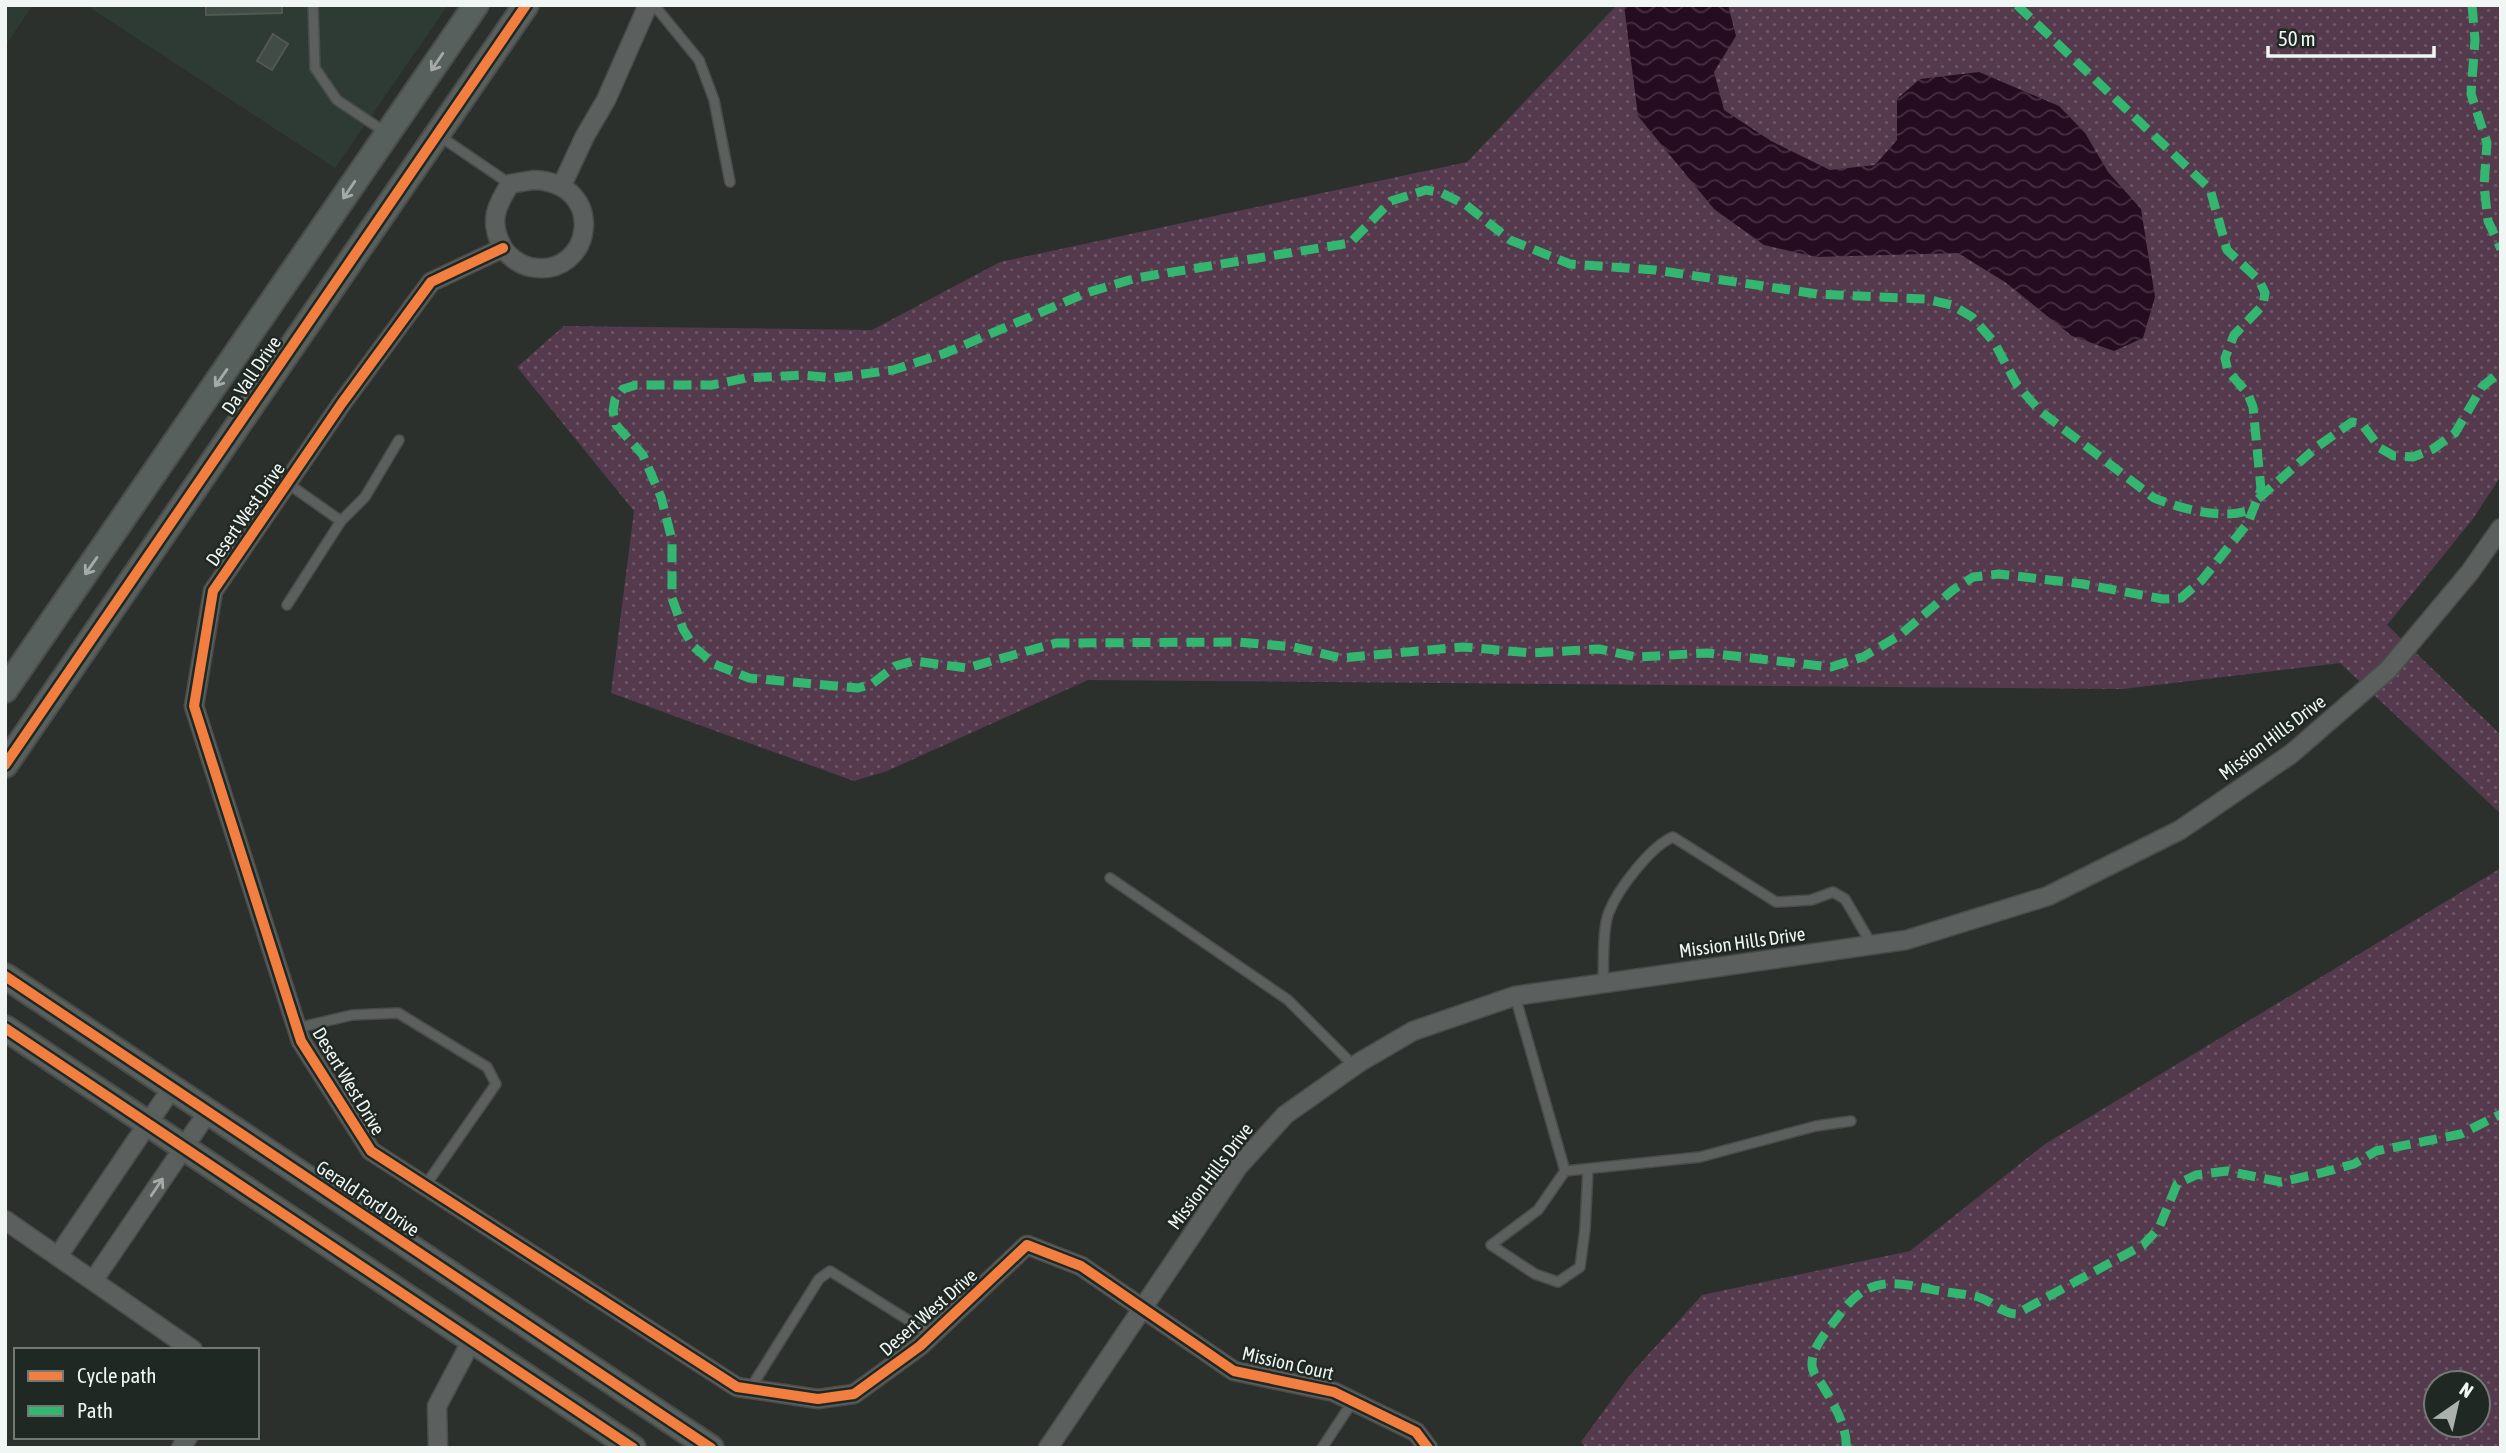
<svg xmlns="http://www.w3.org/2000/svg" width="2506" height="1453" viewBox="0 0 2506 1453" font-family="'Asap Condensed',sans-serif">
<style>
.built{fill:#2e3b34}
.grass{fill:url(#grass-dots);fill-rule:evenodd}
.water{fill:url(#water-waves)}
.building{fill:#424c47;stroke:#535855;stroke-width:2}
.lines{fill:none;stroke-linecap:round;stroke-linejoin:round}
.lane-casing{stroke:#494c4a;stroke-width:12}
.street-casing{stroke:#494c4a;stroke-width:21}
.secondary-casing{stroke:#494c4a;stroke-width:28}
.lane{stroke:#5b5f5d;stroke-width:9}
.street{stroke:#5b5f5d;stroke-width:18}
.secondary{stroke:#57605c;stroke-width:24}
.quiet{stroke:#33b770;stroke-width:9;stroke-dasharray:18 9;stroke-linecap:butt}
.cycleway-casing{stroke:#202823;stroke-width:15}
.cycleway{stroke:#f27e40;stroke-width:10}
.oneway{stroke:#a4aba8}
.oneway2{stroke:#a6aaa8}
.labels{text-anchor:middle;stroke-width:5;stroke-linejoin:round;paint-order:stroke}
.street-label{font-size:19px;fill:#f0f6f3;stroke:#202823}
</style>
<defs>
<pattern id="grass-dots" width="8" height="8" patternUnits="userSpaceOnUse" patternTransform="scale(1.75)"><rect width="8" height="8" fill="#553a4d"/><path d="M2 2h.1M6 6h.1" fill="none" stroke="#6e5767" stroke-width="1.8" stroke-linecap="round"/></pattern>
<pattern id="water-waves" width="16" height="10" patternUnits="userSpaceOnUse" patternTransform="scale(1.75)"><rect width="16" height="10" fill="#260c20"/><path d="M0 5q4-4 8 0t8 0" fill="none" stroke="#463041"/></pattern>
</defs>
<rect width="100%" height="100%" fill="#2b302d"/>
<path class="built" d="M5 5H33L5 46Z
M86 5H448L335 168Z"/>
<path class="grass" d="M1617 5H2501V476L2472 520 2387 625 2501 735V814L2340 663 2123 689 1088 680 887 771 854 781 611 693 634 511 517 367 564 326 872 330 1000 262 1467 162Z
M2501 868V1448H1586L1581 1442 1629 1376 1702 1295 1910 1251 2045 1144ZM2436 1383H2478V1425H2436Z"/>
<path class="water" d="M1624 5H1728L1736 36 1714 72 1724 110 1771 141 1830 170 1875 165 1897 140V99L1920 79 1979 72 2059 106 2085 133 2108 172 2141 209 2155 297 2143 338 2114 351 2072 336 2005 282 1958 253 1816 257 1764 245 1714 209 1638 116Z"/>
<path class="building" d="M206 5H282V13L206 15Z
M273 34 288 44 272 70 257 61Z"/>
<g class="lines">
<g class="lane-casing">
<path id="lane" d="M313 5 315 68 337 100 385 132
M654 5 699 60 714 100 730 182
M438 135 510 184
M287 483 341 521 365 497 399 440
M287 605 341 521
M1110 878 1288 1000 1354 1066
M1603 984C1604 965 1602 928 1609 912 1618 889 1651 846 1673 837L1776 902 1811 900 1833 892 1845 899 1872 945
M1515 996 1565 1171 1700 1157 1816 1126 1851 1121
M297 1028 352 1015 398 1013 487 1067 496 1084 425 1186
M1565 1171 1538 1210 1491 1245 1535 1274 1558 1282 1580 1267 1585 1229 1588 1169
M750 1389 819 1279 830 1271 932 1335
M1322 1448 1353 1401"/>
</g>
<g class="street-casing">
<path id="street" d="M533 180C609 182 593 280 530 267 518 264 506 255 501 244 489 220 497 205 510 184Z
M562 185 585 136 606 100 648 5
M503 248 431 282 342 403 213 591 194 706 301 1041 371 1151 737 1387 818 1399 854 1394 920 1346 1027 1245 1081 1266 1234 1371 1334 1392 1416 1432 1428 1448
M5 1220 193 1350
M58 1256 172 1088
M93 1281 208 1112
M181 1448 188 1437
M438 1448 437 1406 472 1340
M1048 1448 1238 1167 1285 1115 1360 1062 1413 1031 1515 996 1906 940 2048 896 2180 830 2291 754 2388 670 2470 572 2501 528"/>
</g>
<g class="secondary-casing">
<path id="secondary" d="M5 690 476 5
M5 765 526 5
M5 976 711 1448
M5 1028 633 1448"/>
</g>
<use href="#lane" class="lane"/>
<use href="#street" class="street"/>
<use href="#secondary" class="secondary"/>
<path class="quiet" d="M2017 5 2210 189 2227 250 2259 280 2265 293 2263 305 2234 335 2225 358 2228 371 2248 394 2253 407 2261 489 2248 523 2202 580 2181 598 2163 599 2083 584 1999 574 1973 577 1953 590 1900 635 1863 657 1831 667 1707 653 1636 657 1599 649 1532 653 1463 647 1341 658 1294 647 1238 642 1056 643 967 668 914 661 895 666 872 684 858 688 749 678 714 664 694 647 683 629 672 598V540L661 497 643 455 616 425 613 411 615 399 623 389 636 385H712L746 378 803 375 833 378 893 370 943 354 1086 293 1136 278 1350 243 1391 201 1426 190 1442 193 1466 205 1510 240 1570 264 1655 270 1817 294 1925 299 1952 305 1972 317 1994 342 2017 385 2040 411 2154 498C2182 509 2222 520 2251 510
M2472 5 2475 40 2471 94 2487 143 2484 186 2488 221 2501 249
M2258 499 2318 446 2352 422 2362 424 2380 448 2394 456 2413 457 2433 449 2455 433 2482 387 2501 371
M1846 1448C1848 1429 1834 1404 1824 1388 1820 1380 1812 1374 1812 1365 1811 1348 1828 1330 1837 1318 1866 1278 1886 1280 1930 1289 1946 1293 1962 1293 1978 1297 1993 1301 2001 1313 2016 1314L2143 1245 2159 1228 2177 1184 2196 1175 2227 1171 2281 1182 2317 1174 2354 1164 2376 1151 2461 1134 2501 1114"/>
<g class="cycleway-casing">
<path id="cycleway" d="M503 248 431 282 342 403 213 591 194 706 301 1041 371 1151 737 1387 818 1399 854 1394 920 1346 1027 1245 1081 1266 1234 1371 1334 1392 1416 1432 1428 1448
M5 765 526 5
M5 976 711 1448
M5 1028 633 1448"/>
</g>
<use href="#cycleway" class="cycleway"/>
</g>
<defs><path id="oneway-shaft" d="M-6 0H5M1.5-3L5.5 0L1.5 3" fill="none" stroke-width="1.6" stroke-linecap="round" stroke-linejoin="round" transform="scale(1.75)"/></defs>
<g class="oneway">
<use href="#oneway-shaft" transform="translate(437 62) rotate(124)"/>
<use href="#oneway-shaft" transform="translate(349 190) rotate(124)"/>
<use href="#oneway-shaft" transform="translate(221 378) rotate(125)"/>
<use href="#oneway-shaft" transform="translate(91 566) rotate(125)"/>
</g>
<use class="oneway2" href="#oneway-shaft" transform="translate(157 1187) rotate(-56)"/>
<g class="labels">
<g class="street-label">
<text transform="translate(251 375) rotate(-56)" y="7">Da Vall Drive</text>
<text transform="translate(245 514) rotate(-55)" y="7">Desert West Drive</text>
<text transform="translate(2272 737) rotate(-37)" y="7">Mission Hills Drive</text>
<text transform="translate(1742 942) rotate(-8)" y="7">Mission Hills Drive</text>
<text transform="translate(349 1081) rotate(59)" y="7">Desert West Drive</text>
<text transform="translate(1210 1176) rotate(-53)" y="7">Mission Hills Drive</text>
<text transform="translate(368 1198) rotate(34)" y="7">Gerald Ford Drive</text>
<text transform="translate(928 1312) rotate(-41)" y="7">Desert West Drive</text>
<text transform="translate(1288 1363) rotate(13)" y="7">Mission Court</text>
</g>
</g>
<rect width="2506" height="1453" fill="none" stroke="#f0f6f3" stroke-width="14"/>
<rect x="14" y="1348" width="245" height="91" fill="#202823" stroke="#737a76" stroke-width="2"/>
<rect x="28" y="1371" width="35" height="10" fill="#f27e40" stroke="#737a76" stroke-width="2"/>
<text x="77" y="1383" font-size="21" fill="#f0f6f3">Cycle path</text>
<rect x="28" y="1406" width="35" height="10" fill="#33b770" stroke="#737a76" stroke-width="2"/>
<text x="77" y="1418" font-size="21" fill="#f0f6f3">Path</text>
<g transform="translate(2457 1404) rotate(34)"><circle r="33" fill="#202823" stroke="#737a76" stroke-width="2"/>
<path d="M0-5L12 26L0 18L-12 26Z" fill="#abb1ae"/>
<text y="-10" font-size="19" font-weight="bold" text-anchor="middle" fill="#f0f6f3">N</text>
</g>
<path d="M2268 46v10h166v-10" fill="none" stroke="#f0f6f3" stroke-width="3.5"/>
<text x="2278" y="46" font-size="21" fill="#f0f6f3" stroke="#202823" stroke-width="5" paint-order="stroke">50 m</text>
</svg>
